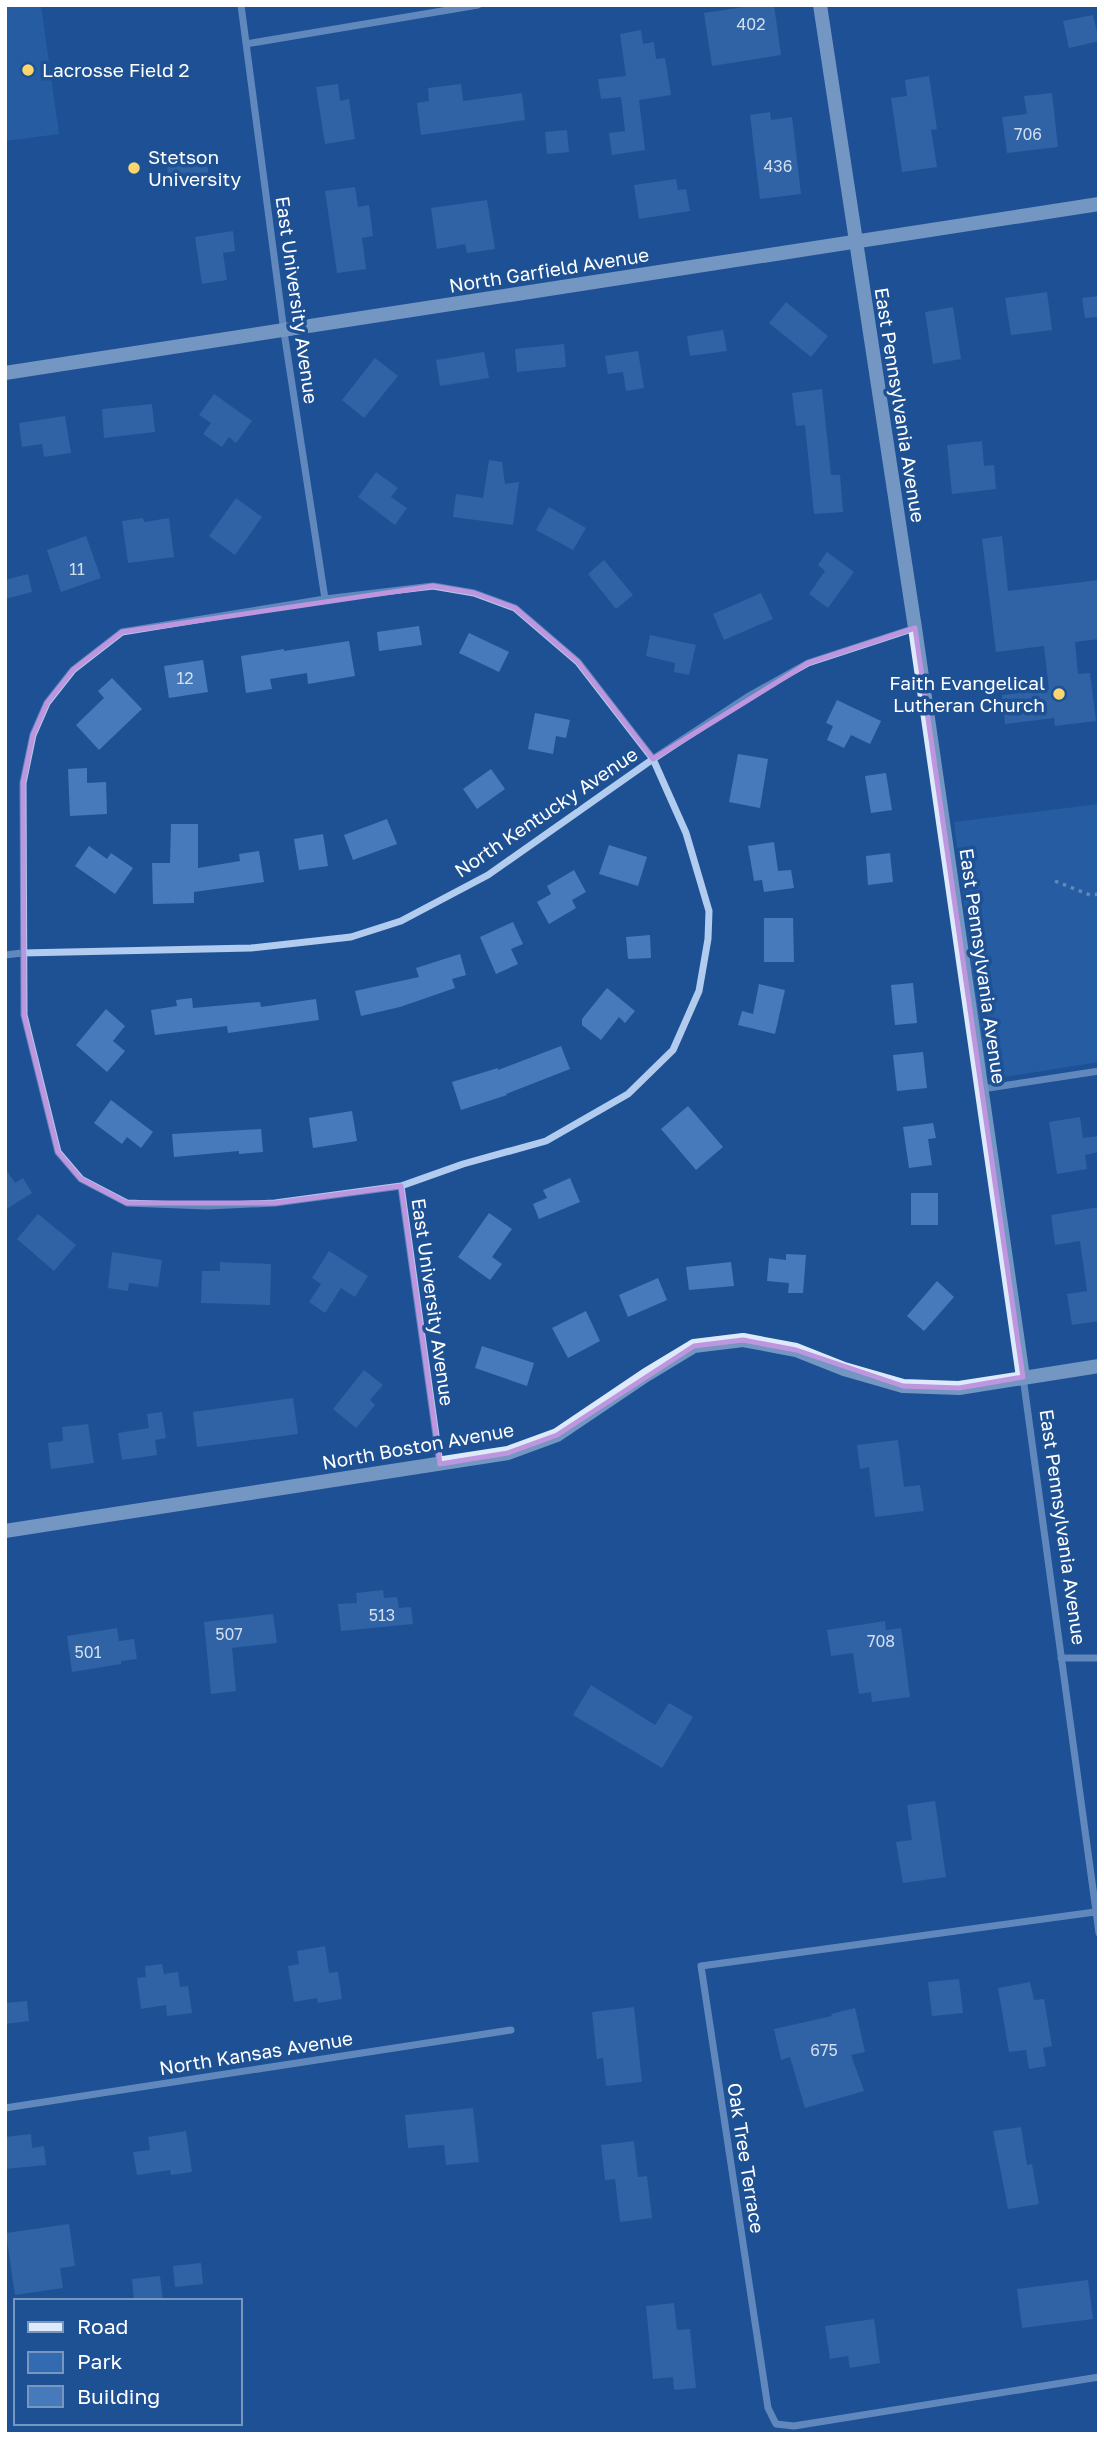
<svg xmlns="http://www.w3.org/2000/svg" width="1104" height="2439" viewBox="0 0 1104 2439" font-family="'Golos Text',sans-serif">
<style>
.green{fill:#326bb2}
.building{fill:#467abb}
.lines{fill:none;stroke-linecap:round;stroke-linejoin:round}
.path{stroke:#b1ccee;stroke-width:3.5;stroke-dasharray:3.5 5;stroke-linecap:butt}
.street{stroke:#b1ccee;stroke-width:7}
.secondary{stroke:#deeafa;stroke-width:14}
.marked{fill:none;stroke:#bd96df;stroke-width:5;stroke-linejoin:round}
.poi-dot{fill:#fdd570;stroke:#1e5194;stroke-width:2.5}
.labels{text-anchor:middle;stroke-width:7;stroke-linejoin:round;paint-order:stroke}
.number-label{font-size:16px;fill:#d1deee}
.poi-label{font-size:19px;fill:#fff;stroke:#1e5194;text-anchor:start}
.street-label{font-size:19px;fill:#fff;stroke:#1e5194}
</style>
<rect width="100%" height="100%" fill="#1e5194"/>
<path class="green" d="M5 5H41L59 134 5 141Z
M1099 804V1062L998 1078 984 1070 954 822Z"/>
<path class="building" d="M744 5H774L781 55 712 66 704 13 744 7Z
M1093 15 1099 41 1069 48 1063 21Z
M641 30 643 44 654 42 656 59 665 58 671 95 639 100 645 150 612 155 609 133 625 131 621 97 601 99 598 79 626 76 620 34Z
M929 76 937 129 931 130 937 167 902 172 891 98 907 96 905 80Z
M338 84 340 101 349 99 355 139 325 144 316 87Z
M461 84 463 101 522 93 525 120 421 135 417 103 429 101 428 88Z
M1052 93 1058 147 1007 153 1002 117 1027 114 1024 96Z
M770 112 771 120 792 117 801 194 760 199 750 115Z
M567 130 569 152 547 154 545 132Z
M205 152 210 182 170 188 166 158Z
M676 179 678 190 686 189 690 211 639 219 634 185Z
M355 187 358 207 369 205 373 236 362 238 366 269 337 273 325 191Z
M487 200 495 249 467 253 465 244 437 249 431 208Z
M233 231 235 251 223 253 227 280 202 284 195 237Z
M1047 292 1052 330 1011 335 1005 298Z
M1099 296V317L1085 318 1082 298Z
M786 302 828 336 811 357 769 323Z
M953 307 961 359 933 364 925 312Z
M723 330 727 351 690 356 687 336Z
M564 344 566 367 517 372 515 349Z
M638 351 644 388 626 391 623 372 608 374 605 356Z
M484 352 489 378 440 386 436 360Z
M375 358 398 376 364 418 342 400Z
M822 389 831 475H840L843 512 814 514 805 425 796 426 792 393Z
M214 394 252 421 236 443 229 437 222 447 203 434 211 423 199 415Z
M152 404 155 432 104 438 102 409Z
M65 416 71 453 44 457 42 444 22 447 19 423Z
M982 441 984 466 994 465 996 489 952 494 947 445Z
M489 460 502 462 505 484 519 482 513 525 453 517 456 494 483 498Z
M376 472 398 488 391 497 407 508 395 525 358 497Z
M236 498 262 517 235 555 209 536Z
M549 507 586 528 573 550 536 530Z
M143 518 144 522 169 518 174 557 128 563 122 521Z
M86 536 101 578 61 592 47 550Z
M1002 536 1008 591 1099 580V639L1075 642 1078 674 1090 673 1096 721 1055 726 1054 718 1005 724 1002 695 1049 690 1044 646 996 652 982 539Z
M827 552 854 572 828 608 809 594 825 571 818 565Z
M604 560 633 595 616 609 588 574Z
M28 574 32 592 5 599V580Z
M761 593 773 619 724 640 713 614Z
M419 626 422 645 379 651 377 632Z
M469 633 509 652 499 672 459 653Z
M650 635 696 645 689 675 674 672 675 663 646 656Z
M349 641 355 676 308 684 307 673 270 679 272 689 246 693 241 656 284 649V651Z
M203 660 208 692 169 698 164 666Z
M112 678 142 709 99 750 76 725 104 698 98 691Z
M837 700 881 721 870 744 851 735 844 748 827 740 833 726 826 723Z
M535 713 570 720 566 738 556 736 553 754 528 749Z
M738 754 768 759 760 808 729 802Z
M87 768V783L106 782 107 814 70 816 68 769Z
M491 769 505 789 477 809 463 789Z
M886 773 892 810 871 813 865 776Z
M387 819 397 844 353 860 344 835Z
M171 824H198V868L240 861 239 854 259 851 264 882 194 892V903L153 904 152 863H170Z
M323 834 328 866 299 870 294 839Z
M774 842 778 871 791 870 794 888 764 892 762 880 754 881 748 846Z
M609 845 647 857 638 886 599 874Z
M89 846 107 859 111 853 133 868 115 894 75 866Z
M890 853 893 882 868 885 866 856Z
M574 870 586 892 572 900 576 908 549 924 537 902 551 894 547 886Z
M764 918H793L794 962H764Z
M513 922 523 944 511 949 518 964 496 974 480 937Z
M650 935 651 958 628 959 626 937Z
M460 954 466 975 452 979 455 988 400 1007 361 1016 355 991 419 977 416 968Z
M913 983 917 1023 895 1025 891 985Z
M759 984 785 990 775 1034 738 1025 742 1011 753 1014Z
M607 988 635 1011 625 1023 619 1017 601 1040 582 1025V1019Z
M192 998 193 1008 260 1002 261 1007 316 999 319 1020 228 1033 227 1026 155 1035 151 1010 177 1006 176 1000Z
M106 1009 125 1026 113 1041 125 1051 107 1072 76 1045Z
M561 1046 570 1069 506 1094 507 1095 461 1110 452 1082 498 1068V1070Z
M923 1052 927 1088 897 1091 893 1055Z
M111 1100 153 1132 141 1148 127 1137 122 1144 94 1123Z
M688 1106 723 1147 696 1170 661 1129Z
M352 1111 357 1141 313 1148 309 1118Z
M1080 1117 1083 1138 1099 1136V1152L1085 1155 1087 1169 1057 1174 1049 1122Z
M933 1123 936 1138 928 1139 932 1165 909 1168 903 1127Z
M261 1129 263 1152 239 1154V1151L174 1157 172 1134Z
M5 1168 15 1183 23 1178 32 1193 5 1210Z
M570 1178 580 1202 539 1219 533 1204 547 1198 543 1190Z
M911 1193H938V1225H911Z
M1099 1207V1321L1072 1325 1067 1294 1087 1291 1080 1241 1055 1245 1051 1215Z
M489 1213 512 1229 492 1257 502 1264 490 1280 458 1257Z
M38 1214 76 1245 54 1271 17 1239Z
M329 1251 368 1276 355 1297 341 1288 325 1313 309 1302 321 1284 312 1278Z
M112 1252 162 1260 158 1287 129 1283 128 1291 108 1288Z
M786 1254 806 1255 803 1293H788L789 1283 767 1281 769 1258 786 1260Z
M220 1262 271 1264 270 1305 201 1303 202 1271H220Z
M731 1262 734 1286 689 1290 686 1267Z
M658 1278 667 1300 628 1317 619 1295Z
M937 1281 954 1297 924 1331 907 1316Z
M586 1311 600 1341 568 1358 552 1328Z
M482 1346 534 1363 527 1386 475 1368Z
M364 1370 383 1385 370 1400 375 1405 356 1428 333 1409Z
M293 1398 298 1434 197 1447 193 1412Z
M162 1412 166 1438 155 1440 157 1455 122 1460 118 1433 149 1428 147 1414Z
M88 1424 94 1463 51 1469 48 1443 63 1441 62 1427Z
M898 1440 904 1487 920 1485 924 1511 875 1517 869 1467 860 1469 857 1445Z
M383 1590 384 1598 397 1597 399 1608 411 1607 413 1624 341 1631 338 1604 357 1603 356 1593Z
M273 1614 277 1643 232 1648 236 1691 211 1694 204 1622Z
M885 1621 886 1630 901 1628 910 1697 872 1702 871 1692 859 1694 853 1653 831 1656 827 1630Z
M117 1628 119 1641 134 1639 137 1659 121 1661V1664L72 1672 67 1636Z
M591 1685 655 1725 669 1703 693 1717 662 1768 573 1715Z
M935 1801 946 1877 903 1883 896 1842 912 1840 907 1805Z
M325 1946 329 1973 338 1972 342 1999 318 2003 317 1998 294 2002 288 1966 299 1964 297 1951Z
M162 1964 164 1974 178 1972 180 1987 188 1986 192 2013 167 2016 166 2005 141 2009 137 1978 146 1977 145 1966Z
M959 1979 963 2013 932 2016 928 1982Z
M1030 1982 1034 2000 1044 1999 1052 2046 1043 2048 1046 2066 1029 2069 1026 2050 1009 2052 998 1988Z
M27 2001 29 2021 5 2024V2003Z
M634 2007 642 2082 606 2086 603 2058 597 2059 592 2012Z
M855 2008 865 2052 851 2055 864 2091 805 2108 790 2057 781 2060 774 2029 832 2016 831 2014Z
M473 2108 479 2162 446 2165 444 2145 408 2148 405 2115Z
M1021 2127 1027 2165 1032 2164 1039 2204 1008 2209 993 2131Z
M186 2131 192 2172 171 2175 170 2170 137 2175 133 2152 150 2150 148 2137Z
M31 2134 32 2148 44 2146 46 2165 5 2169V2137Z
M634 2141 638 2177 647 2176 652 2218 620 2222 615 2179 605 2180 601 2145Z
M69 2224 75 2266 60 2268 63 2288 15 2295 6 2233Z
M201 2263 203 2284 175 2287 173 2266Z
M160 2276 163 2301H134L132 2279Z
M1088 2280 1093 2319 1022 2328 1017 2289Z
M674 2303 677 2330 690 2329 696 2388 674 2390 673 2377 653 2379 646 2306Z
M874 2319 880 2363 850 2368 848 2356 830 2359 825 2326Z"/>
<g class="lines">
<path class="path" d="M1055 881 1090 895 1099 894"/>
<path class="street" d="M241 5 284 332 325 599
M246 44 478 5
M433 586 474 593 515 608 578 662 653 759 686 833 709 911 708 939 699 991 673 1050 628 1094 546 1141 463 1164 401 1186 275 1203 207 1206 127 1203 81 1179 58 1152 24 1015 23 783 33 735 47 703 73 670 122 632 325 599Z
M5 955 22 953 251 948 351 937 401 921 488 875 653 759 749 696 808 663 915 628
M982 1089 1099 1071
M401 1186 440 1464
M1023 1377 1099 1933
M1061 1658H1099
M1095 1912 701 1966 768 2408 776 2424 794 2426 1099 2377
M5 2108 511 2030"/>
<path class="secondary" d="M820 5 915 628 1023 1377
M5 373 1099 204
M5 1531 508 1453 557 1435 646 1375 694 1346 743 1340 796 1350 844 1369 903 1386 959 1388 1099 1366"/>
</g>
<path d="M0 0H1104V2439H0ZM433 586 474 593 515 608 578 662 653 759 808 663 915 628 1023 1377 959 1388 903 1386 796 1350 743 1340 694 1346 557 1435 508 1453 440 1464 401 1186 275 1203H127L81 1179 58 1152 24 1015 23 783 33 735 47 703 73 670 122 632Z" fill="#1e5194" fill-opacity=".55" fill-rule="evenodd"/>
<path class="marked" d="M433 586 474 593 515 608 578 662 653 759 808 663 915 628 1023 1377 959 1388 903 1386 796 1350 743 1340 694 1346 557 1435 508 1453 440 1464 401 1186 275 1203H127L81 1179 58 1152 24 1015 23 783 33 735 47 703 73 670 122 632Z"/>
<g class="poi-dot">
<circle cx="28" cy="70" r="7"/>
<circle cx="134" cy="168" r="7"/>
<circle cx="1059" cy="694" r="7"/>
</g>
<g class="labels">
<g class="number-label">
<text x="751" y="30">402</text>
<text x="1028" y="140">706</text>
<text x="778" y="172">436</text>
<text x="77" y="575">11</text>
<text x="185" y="684">12</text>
<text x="382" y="1621">513</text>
<text x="229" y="1640">507</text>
<text x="881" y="1647">708</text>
<text x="88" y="1658">501</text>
<text x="824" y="2056">675</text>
</g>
<g class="poi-label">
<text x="42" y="77">Lacrosse Field 2</text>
<text x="148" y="164">Stetson<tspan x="148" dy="22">University</tspan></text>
<text x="1045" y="690" text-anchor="end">Faith Evangelical<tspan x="1045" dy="22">Lutheran Church</tspan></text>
</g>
<g class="street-label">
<text transform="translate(549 270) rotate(-9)" y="7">North Garfield Avenue</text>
<text transform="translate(297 300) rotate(82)" y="7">East University Avenue</text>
<text transform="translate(900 405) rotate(81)" y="7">East Pennsylvania Avenue</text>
<text transform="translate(546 812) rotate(-34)" y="7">North Kentucky Avenue</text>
<text transform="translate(983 966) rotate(82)" y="7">East Pennsylvania Avenue</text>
<text transform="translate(433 1302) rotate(82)" y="7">East University Avenue</text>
<text transform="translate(418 1446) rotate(-10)" y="7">North Boston Avenue</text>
<text transform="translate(1063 1527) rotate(82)" y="7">East Pennsylvania Avenue</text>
<text transform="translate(256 2053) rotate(-9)" y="7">North Kansas Avenue</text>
<text transform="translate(746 2158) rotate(81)" y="7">Oak Tree Terrace</text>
</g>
</g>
<rect width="1104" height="2439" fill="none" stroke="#ffffff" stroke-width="14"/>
<rect x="14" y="2299" width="228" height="126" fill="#1e5194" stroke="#7897bf" stroke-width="2"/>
<rect x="28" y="2322" width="35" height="10" fill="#deeafa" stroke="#7897bf" stroke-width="2"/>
<text x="77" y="2334" font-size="21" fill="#ffffff">Road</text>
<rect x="28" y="2352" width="35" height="21" fill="#326bb2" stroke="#7897bf" stroke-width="2"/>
<text x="77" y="2369" font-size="21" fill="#ffffff">Park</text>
<rect x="28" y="2386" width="35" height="21" fill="#467abb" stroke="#7897bf" stroke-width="2"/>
<text x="77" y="2404" font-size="21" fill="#ffffff">Building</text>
</svg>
